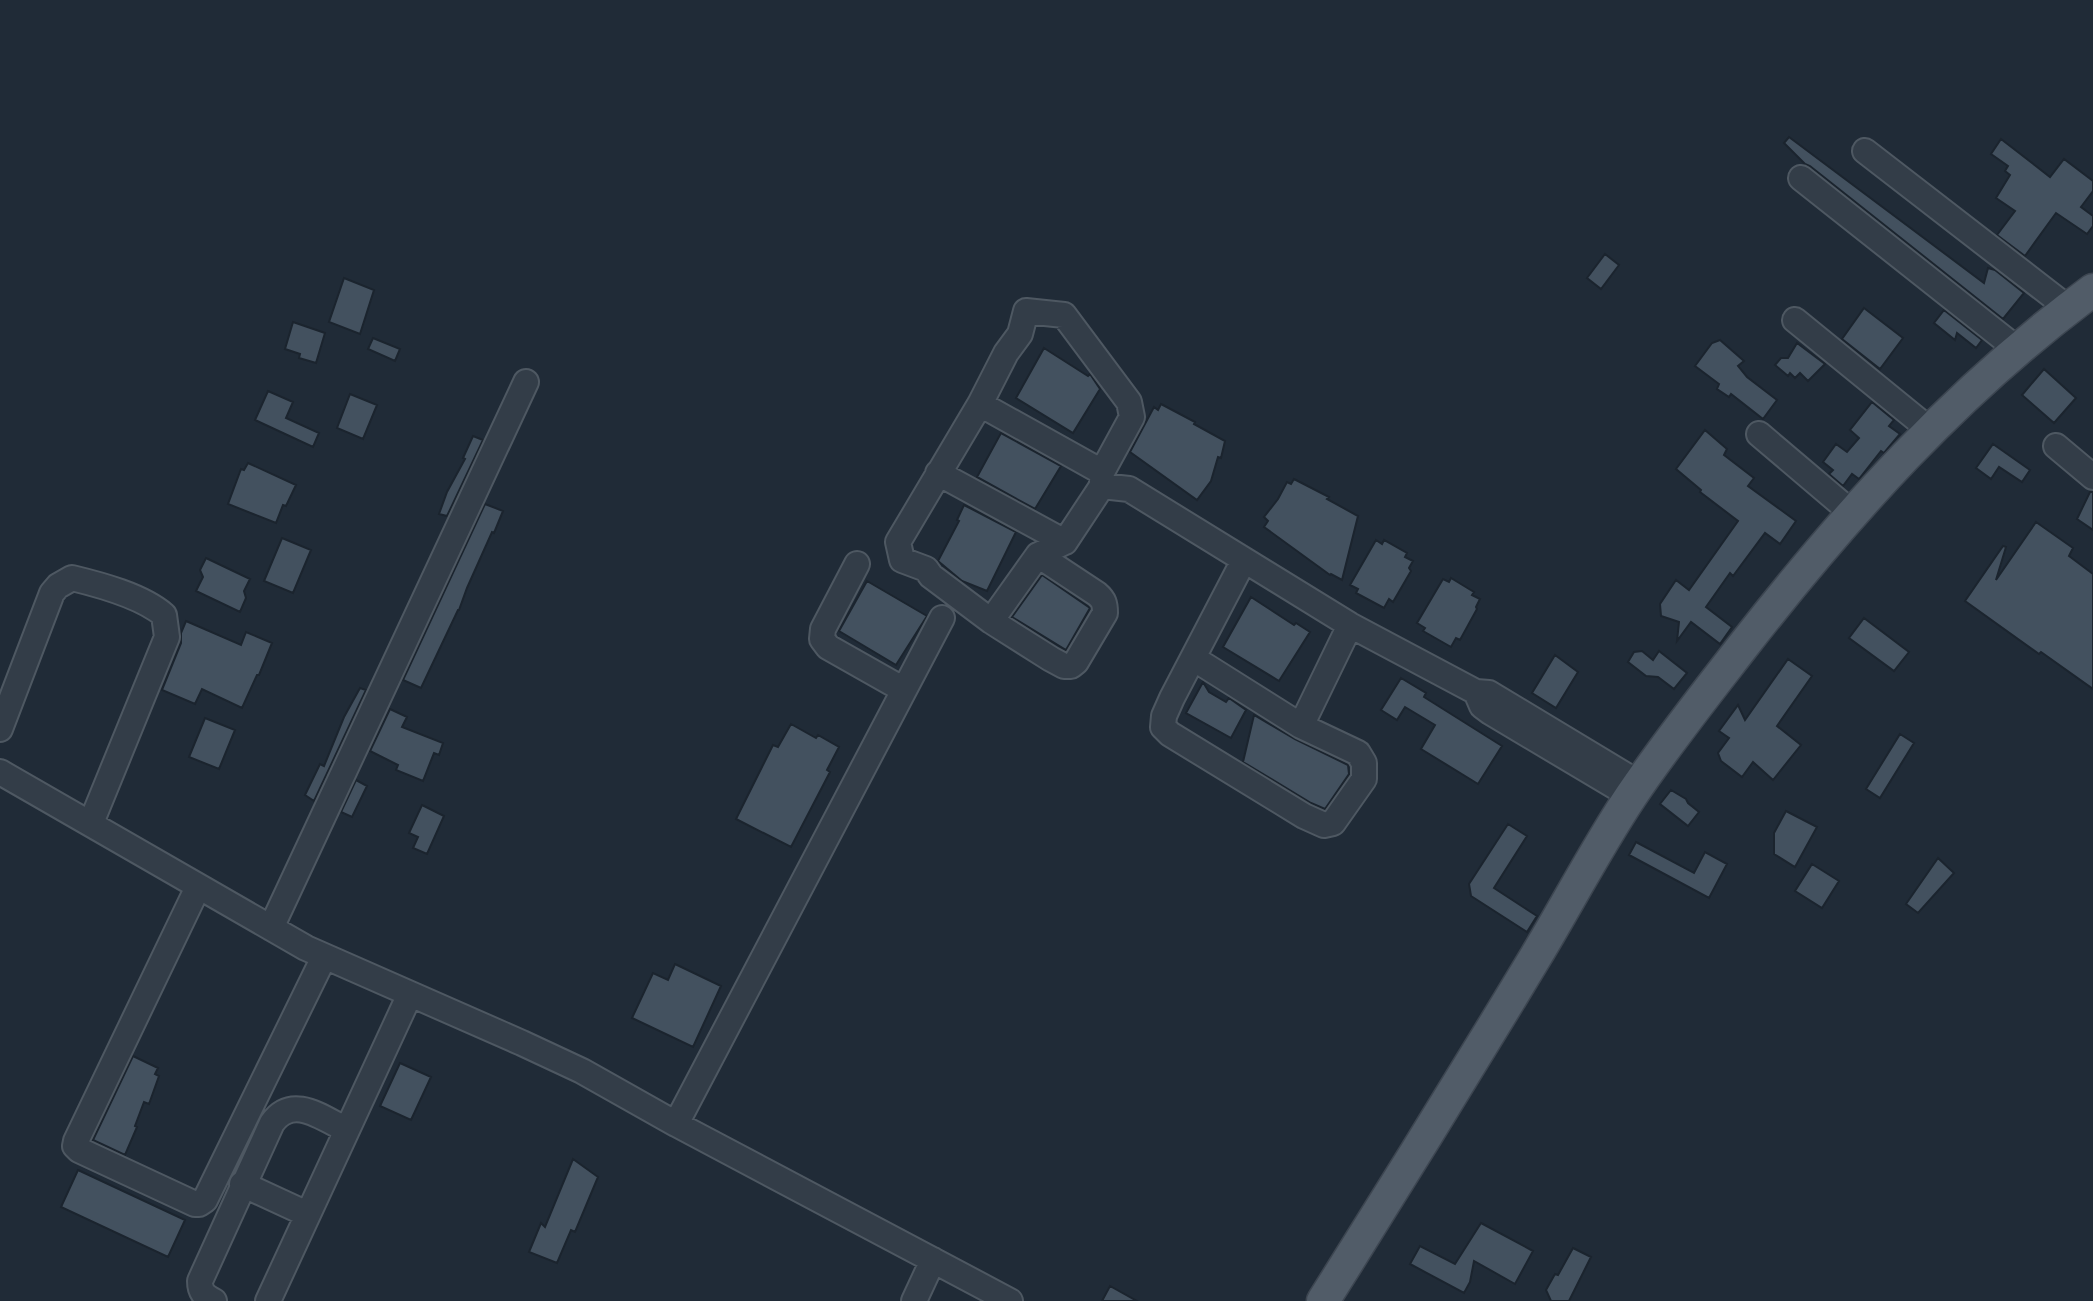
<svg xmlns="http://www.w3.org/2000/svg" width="2093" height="1301" viewBox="0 0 2093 1301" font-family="'Work Sans',sans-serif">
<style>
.building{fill:#43515f;stroke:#1b242e;stroke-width:2}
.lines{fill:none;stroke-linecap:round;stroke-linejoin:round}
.minor-casing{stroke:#4e5862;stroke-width:28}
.major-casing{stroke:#3d4651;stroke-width:35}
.minor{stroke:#333d48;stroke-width:24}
.major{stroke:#515c68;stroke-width:32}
</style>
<rect width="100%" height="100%" fill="#202b37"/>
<path class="building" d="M1789 137 1984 283 1988 268 1995 270 2024 293 2003 319 1810 166 1805 164 1784 143Z
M2001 139 2050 177 2064 159 2093 181V191L2081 207 2093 216V226L2087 234 2056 213 2025 256 1997 235 2015 211 1996 198 2010 175 2005 171 2008 166 1991 154Z
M1605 254 1619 265 1601 289 1587 278Z
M344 278 374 290 360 334 329 322Z
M1864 308 1903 338 1880 369 1842 339Z
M1944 310 1982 340 1976 348 1957 333 1955 340 1934 323Z
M293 322 325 333 316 363 299 358 300 354 285 349Z
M373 338 400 349 395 361 368 349Z
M1720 340 1744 361 1738 366 1747 377 1777 400 1763 419 1731 394 1729 397 1717 389 1719 384 1695 366 1712 343Z
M1797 343 1825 364 1808 381 1800 373 1795 378 1790 373 1788 376 1775 365 1781 358H1788Z
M1044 348 1088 376 1090 374 1100 389 1073 433 1016 398Z
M2044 369 2076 398 2054 423 2022 395Z
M268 391 293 402 286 418 319 433 313 447 255 420Z
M350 394 377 405 363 439 337 428Z
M1872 402 1894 420 1889 426 1900 434 1884 453 1881 451 1859 479 1852 474 1843 486 1829 474 1833 470 1823 462 1836 444 1847 452 1859 438 1850 430Z
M1161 404 1195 422 1194 424 1225 441 1221 458 1218 457 1211 481 1197 500 1130 452 1154 407 1158 410Z
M1705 430 1727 449 1724 455 1754 478 1748 486 1796 521 1780 544 1765 533 1733 576 1730 573 1706 607 1732 627 1720 644 1691 622 1677 641 1679 622 1661 616 1660 604 1676 580 1689 590 1738 521 1700 492 1701 490 1676 469Z
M1001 433 1061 466 1035 509 977 477Z
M473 436 483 440 447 516 439 514 447 492 465 459 463 458Z
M1993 444 2030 470 2022 482 1999 467 1991 479 1976 468Z
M248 463 296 485 286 506 283 505 276 523 228 504 241 469 244 470Z
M1294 479 1329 497 1327 499 1358 516 1342 580 1331 574 1330 575 1264 527 1268 521 1264 517 1278 499 1287 482 1291 484Z
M2090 492H2093V530L2077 519Z
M485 504 503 511 494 533 492 532 467 588 459 610H458L421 688 403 680Z
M964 505 1016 532 987 591 962 581 938 561 959 521 957 520Z
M2036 522 2073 548 2069 556 2093 574V689L2041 652 2039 654 1965 601 2003 546 2006 547 1996 580Z
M282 538 311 550 293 593 264 581Z
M1376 540 1382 544 1384 540 1407 553 1405 557 1413 561 1409 568 1411 571 1393 602 1389 599 1384 608 1356 593 1358 589 1350 585Z
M206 558 250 579 244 591 246 598 240 612 196 591 203 577 200 570Z
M1042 575 1090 608 1066 650 1012 617Z
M1451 578 1474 592 1472 595 1480 599 1476 607 1477 609 1460 640 1456 638 1451 647 1423 631 1425 628 1417 623 1443 579 1449 582Z
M867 581 927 616 896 665 839 631Z
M1251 597 1294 625 1296 623 1310 632 1279 681 1223 647Z
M1864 618 1909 652 1894 671 1849 638Z
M186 621 241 645 246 632 272 643 259 675H257L242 708 202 689 195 704 162 690 181 643V633Z
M1642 651 1653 660 1659 651 1687 673 1674 689 1658 677 1646 676 1628 662 1634 652Z
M1555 655 1578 672 1556 708 1532 693Z
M1788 659 1812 676 1777 726 1801 745 1773 780 1753 762 1742 777 1721 761 1718 753 1729 738 1719 731 1738 705 1745 720Z
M1401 678 1426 693 1424 697 1502 746 1478 784 1421 749 1435 725 1405 707 1397 720 1381 710Z
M1203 682 1209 692 1226 702 1229 698 1246 710 1231 738 1186 713Z
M360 688 366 690 314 801 305 795 320 764 324 766 344 717Z
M390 709 407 717 402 727 443 743 439 755 434 753 423 781 396 770 398 765 370 751Z
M1254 715 1295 739 1348 765 1349 774 1325 809 1311 803 1243 762Z
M205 718 235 730 219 769 189 757Z
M791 724 816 738 818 735 839 747 827 770 830 772 791 847 736 819 773 745 778 747Z
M1900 734 1914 743 1880 798 1866 789Z
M356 780 367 786 352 817 341 812Z
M1671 790 1686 799 1688 803 1699 812 1688 826 1660 804Z
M422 805 444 816 427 854 413 848 418 837 409 833Z
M1786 811 1817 827 1795 867 1774 854V833Z
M1508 824 1527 836 1494 888 1537 916 1527 932 1471 896 1469 884Z
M1636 842 1694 873 1705 852 1727 864 1709 898 1629 855Z
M1938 858 1954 873 1918 913 1906 904Z
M1812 864 1839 881 1822 908 1795 891Z
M675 964 721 986 693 1047 632 1018 653 973 668 980Z
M133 1056 158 1068 155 1074 159 1076 149 1104 144 1102 135 1126 137 1127 125 1155 93 1140Z
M400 1063 431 1077 411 1120 380 1106Z
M573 1159 598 1177 575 1232 571 1230 557 1263 529 1252 541 1223 545 1227Z
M78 1170 185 1220 168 1257 61 1207Z
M1481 1223 1533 1251 1515 1284 1474 1261 1470 1282 1464 1293 1410 1264 1420 1246 1455 1264Z
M1573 1248 1591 1257 1569 1301H1551L1546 1290 1555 1274 1558 1275Z
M1110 1286 1137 1301H1102Z"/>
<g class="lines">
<g class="minor-casing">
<path id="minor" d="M1865 151 2068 308
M1801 178 2017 349
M1795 320 1930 430
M980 404 1102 472
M1759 434 1852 513
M2056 446 2093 477
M938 473 1065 542
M1102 486 1129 489 1350 625 1476 692
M857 564 823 629 822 639 828 647 904 690
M991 621 1038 555 1065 542 1102 486V472L1132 417 1129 402 1064 315 1026 311 1020 334 1006 353 980 404 898 542 902 560 926 569 931 576 991 621 1051 659 1064 666H1071L1076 662 1105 613C1105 604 1104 600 1097 594L1038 555
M1193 658 1301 726 1358 753 1364 763V779L1333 823 1324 825 1304 816 1170 734 1163 727 1164 716 1172 698 1244 560
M1301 726 1350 625
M0 729 52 593 58 586 72 578C101 585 142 596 164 615L167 637 91 823
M0 772 306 948 522 1043 582 1071 676 1124 1010 1301
M1631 796 1490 712 1482 706 1476 692 1489 693 1640 784
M198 887 76 1141 75 1146 79 1150 195 1204H199L205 1200 324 957
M271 928 526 382
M676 1124 942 618
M242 1184 307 1214
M214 1301C204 1296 200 1292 200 1281L272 1123C293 1094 322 1118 347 1130
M268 1301 410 994
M914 1301 933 1260"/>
</g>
<g class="major-casing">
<path id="major" d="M1323 1301C1395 1187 1466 1072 1536 956 1568 903 1597 847 1631 796 1666 744 1705 695 1743 646 1846 514 1957 390 2093 290"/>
</g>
<use href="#minor" class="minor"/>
<use href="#major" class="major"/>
</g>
</svg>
